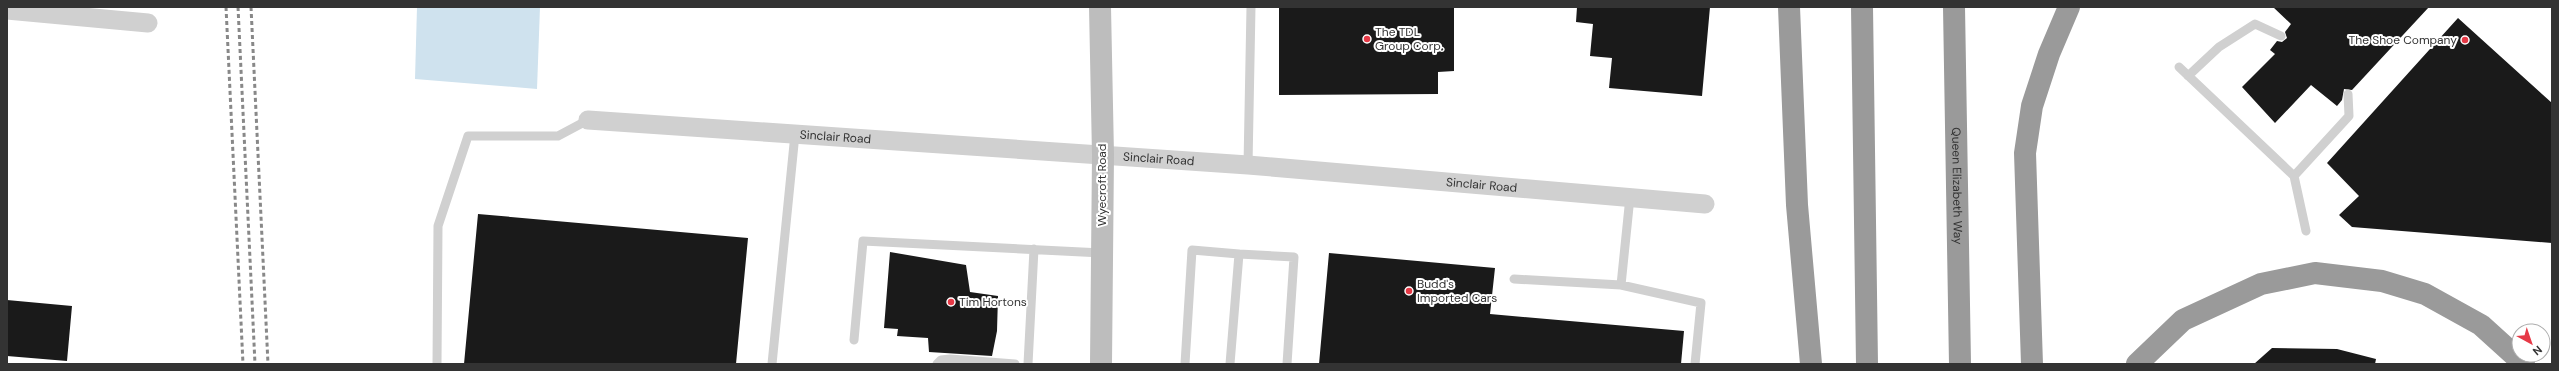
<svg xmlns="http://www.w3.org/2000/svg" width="2559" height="371" viewBox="0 0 2559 371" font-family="'DM Sans',sans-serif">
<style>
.water{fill:#cfe2ee}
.building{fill:#1a1a1a}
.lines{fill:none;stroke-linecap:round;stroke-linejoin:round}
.lane{stroke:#d0d0d0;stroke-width:9}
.street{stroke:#d0d0d0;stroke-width:19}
.secondary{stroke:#bdbdbd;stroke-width:22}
.highway{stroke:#9a9a9a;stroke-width:22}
.rail{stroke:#888;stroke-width:3;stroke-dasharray:4 3;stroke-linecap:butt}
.poi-dot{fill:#e63946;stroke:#fff;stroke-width:1.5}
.labels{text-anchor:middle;stroke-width:4;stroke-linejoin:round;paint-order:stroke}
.poi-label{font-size:12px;fill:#333;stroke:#fff;text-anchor:start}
.street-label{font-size:12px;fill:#333;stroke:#fff}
</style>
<rect width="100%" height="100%" fill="#fff"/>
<path class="water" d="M417 7H540L537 89 415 79Z"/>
<path class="building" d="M1279 7H1454V71L1438 72V94L1279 95Z
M1577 7H1710L1702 96 1609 88 1612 58 1590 56 1593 24 1576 22Z
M2273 7H2429L2352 90 2344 89 2342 100 2337 106 2311 85 2275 123 2242 87 2275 54 2270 50 2277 41 2282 42 2287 38 2285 32 2291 24Z
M2458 18 2552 103V243L2352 227 2339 215 2359 196 2327 163Z
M478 214 748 238 736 364H464Z
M890 252 966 265 970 292 998 296 997 331 992 356 929 352 928 338 897 336 898 329 884 328Z
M1329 253 1495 268 1490 314 1684 331 1681 364H1319Z
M7 300 72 306 67 361 7 356Z
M2272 348 2337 349 2376 359 2375 364H2254Z"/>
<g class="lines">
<path class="lane" d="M2179 67 2294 176 2306 231
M2188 76 2219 47 2255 24 2281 36
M1248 165 1251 7
M2294 176 2349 116 2348 94
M1630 197 1621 285 1701 303 1695 364
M1514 279 1621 285
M854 340 863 241 1102 253
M437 364 438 226 468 136H558L588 120
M772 364 795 134
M937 364 941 360 950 359 1015 364
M1028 364 1034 249
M1185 364 1192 250 1239 254
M1230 364 1239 254 1294 257 1287 364"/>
<g class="street">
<path d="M7 10 148 23"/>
<path id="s1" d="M588 120 1248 165 1705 204"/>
</g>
<path class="secondary" d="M1100 7 1103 155 1101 364"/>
<g class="highway">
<path d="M1789 7 1797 205 1811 364"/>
<path d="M1862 7 1867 364"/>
<path id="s2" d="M1954 7 1960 364"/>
<path d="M2032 364 2025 153 2032 106 2049 54 2069 7"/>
<path d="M2137 364 2183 320 2261 284 2315 273 2382 281 2425 294 2481 325 2524 364"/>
</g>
<path class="rail" d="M226 7 243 364
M238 7 255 364
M251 7 268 364"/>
</g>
<g class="poi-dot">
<circle cx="1367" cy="39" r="4"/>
<circle cx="2465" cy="40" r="4"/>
<circle cx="1409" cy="291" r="4"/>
<circle cx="951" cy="302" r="4"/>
</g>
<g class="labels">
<g class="poi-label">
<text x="1375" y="36">The TDL<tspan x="1375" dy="14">Group Corp.</tspan></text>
<text x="2457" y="44" text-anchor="end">The Shoe Company</text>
<text x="1417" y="288">Budd's<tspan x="1417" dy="14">Imported Cars</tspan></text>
<text x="959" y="306">Tim Hortons</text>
</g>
<g class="street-label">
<text dy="4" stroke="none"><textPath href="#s1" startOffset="248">Sinclair Road</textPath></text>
<text dy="4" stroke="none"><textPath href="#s1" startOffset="572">Sinclair Road</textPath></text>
<text transform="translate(1102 185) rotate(-90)" y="4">Wyecroft Road</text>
<text dy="4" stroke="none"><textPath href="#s1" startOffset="896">Sinclair Road</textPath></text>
<text dy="4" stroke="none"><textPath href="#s2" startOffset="179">Queen Elizabeth Way</textPath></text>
</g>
</g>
<rect width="2559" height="371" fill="none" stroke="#333333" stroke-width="16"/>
<g transform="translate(2531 343) rotate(140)"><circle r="19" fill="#ffffff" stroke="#adadad"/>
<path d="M0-3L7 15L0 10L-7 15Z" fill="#e63946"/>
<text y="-6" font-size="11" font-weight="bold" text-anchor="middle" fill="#333333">N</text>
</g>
</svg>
